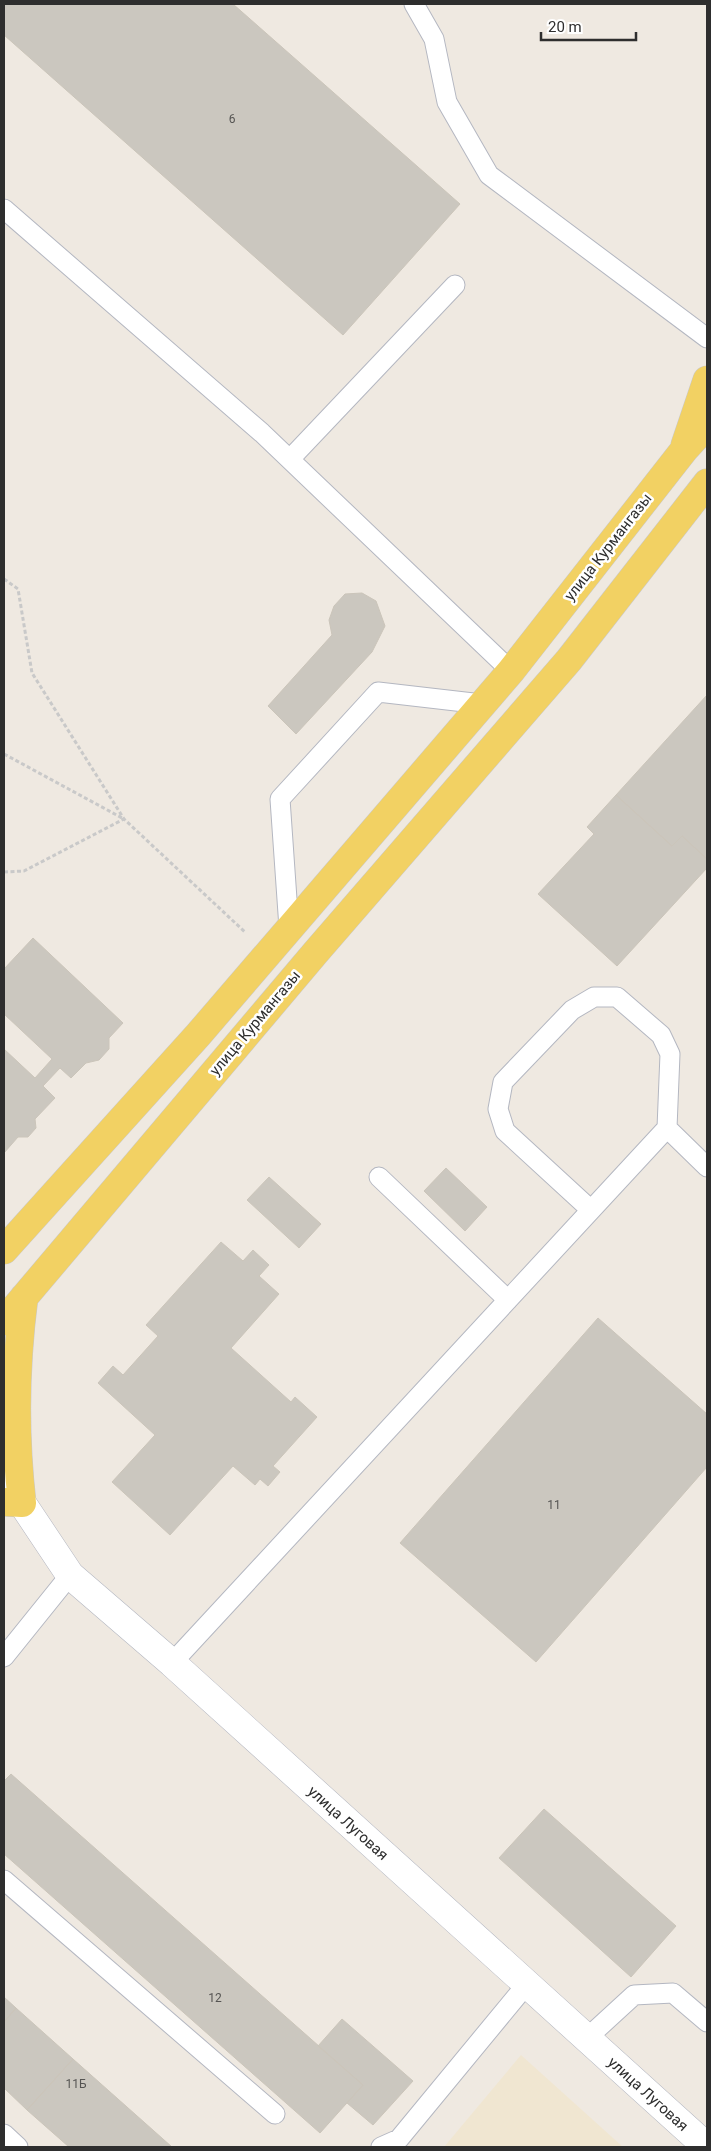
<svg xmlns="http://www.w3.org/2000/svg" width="711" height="2151" viewBox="0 0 711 2151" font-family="Roboto,sans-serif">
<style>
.education{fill:#f0e6d1}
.building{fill:#cbc7bf;stroke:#cbc5ba}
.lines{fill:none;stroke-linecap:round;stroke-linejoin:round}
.lane-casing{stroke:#b4b7c1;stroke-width:21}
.street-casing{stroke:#b4b7c1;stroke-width:29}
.primary-casing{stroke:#c9c9c9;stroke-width:29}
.path{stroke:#c9c9c9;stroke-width:3;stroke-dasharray:4 2.5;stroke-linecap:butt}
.lane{stroke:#fff;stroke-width:19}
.street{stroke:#fff;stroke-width:28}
.primary{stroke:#f2d163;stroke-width:28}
.labels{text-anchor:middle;stroke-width:5;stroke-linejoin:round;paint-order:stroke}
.number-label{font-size:12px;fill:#555452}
.street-label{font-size:15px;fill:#2e2e2e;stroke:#fff}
</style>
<rect width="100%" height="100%" fill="#efe9e1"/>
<path class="education" d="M521 2055 623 2147H444Z"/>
<path class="building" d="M4 4H233L460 204 343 335 4 35Z
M362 593 376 601 385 626 372 652 296 734 268 706 332 635 329 620 334 606 345 594Z
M707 695V859L682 836 672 846 616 795Z
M616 795 672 846 682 836 707 859V868L617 966 538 894 594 834 587 827Z
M33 938 123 1023 109 1038V1049L99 1060 86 1063 71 1078 60 1068 43 1086 55 1098 35 1119 36 1128 28 1137H18L4 1153V1049L35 1078 52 1059 4 1014V969Z
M446 1168 487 1207 465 1231 424 1191Z
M269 1177 321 1224 299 1248 247 1200Z
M221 1242 243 1261 253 1250 269 1265 259 1276 279 1294 231 1348 291 1402 295 1397 317 1417 273 1466 280 1472 268 1486 260 1479 255 1485 233 1466 170 1535 112 1482 155 1435 98 1383 113 1366 123 1375 158 1336 146 1325Z
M598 1318 707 1414V1467L536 1662 400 1543Z
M11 1774 363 2085 320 2133 4 1854V1781Z
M544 1809 676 1926 631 1977 499 1858Z
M4 1997 16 2008 4 2022Z
M16 2008 73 2059 27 2110 4 2088V2022Z
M342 2019 413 2081 373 2125 347 2103 363 2085 318 2046Z
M73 2059 172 2147H69L27 2110Z"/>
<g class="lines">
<g class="lane-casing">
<path id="lane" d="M414 4 434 39 447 102 489 175 707 338
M4 209 262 433 511 671
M290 459 455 285
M289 928 280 799 378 692 482 704
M379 1177 508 1300
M591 1210 505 1131 498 1109 503 1082 572 1010 594 997H617L661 1035 670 1054 667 1128
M4 1657 70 1575
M172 1663 667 1128 707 1167
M4 1880 275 2114
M586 2039 634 1995 673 1993 707 2022
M4 2134 18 2147
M381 2147 399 2139 526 1985"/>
</g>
<g class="street-casing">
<path id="street" d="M4 1485 22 1503 70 1575 172 1663 707 2147"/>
</g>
<g class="primary-casing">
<path id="primary" d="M685 445 707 380
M4 1250 198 1035 511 671 684 450 707 425
M4 1321 316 952 569 660 707 483
M4 1502 22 1503C14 1433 15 1366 24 1297"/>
</g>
<path class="path" d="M4 579 18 589 32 673 124 819 246 933
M4 754 124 819
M4 872 24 871 124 819"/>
<use href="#lane" class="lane"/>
<use href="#street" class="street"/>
<use href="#primary" class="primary"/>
</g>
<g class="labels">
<g class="number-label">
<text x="232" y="123">6</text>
<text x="554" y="1509">11</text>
<text x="215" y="2002">12</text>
<text x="76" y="2088">11Б</text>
</g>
<g class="street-label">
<text transform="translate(608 547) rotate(-52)" y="5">улица Курмангазы</text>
<text transform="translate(255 1023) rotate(-50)" y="5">улица Курмангазы</text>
<text transform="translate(348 1823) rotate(42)" y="5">улица Луговая</text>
<text transform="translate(648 2094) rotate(42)" y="5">улица Луговая</text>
</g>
</g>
<rect width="711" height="2151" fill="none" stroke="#2e2e2e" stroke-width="10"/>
<path d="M541 32v8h95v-8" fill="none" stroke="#2e2e2e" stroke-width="2.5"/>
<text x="548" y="32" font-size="15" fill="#2e2e2e" stroke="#ffffff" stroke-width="4" paint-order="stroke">20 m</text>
</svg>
